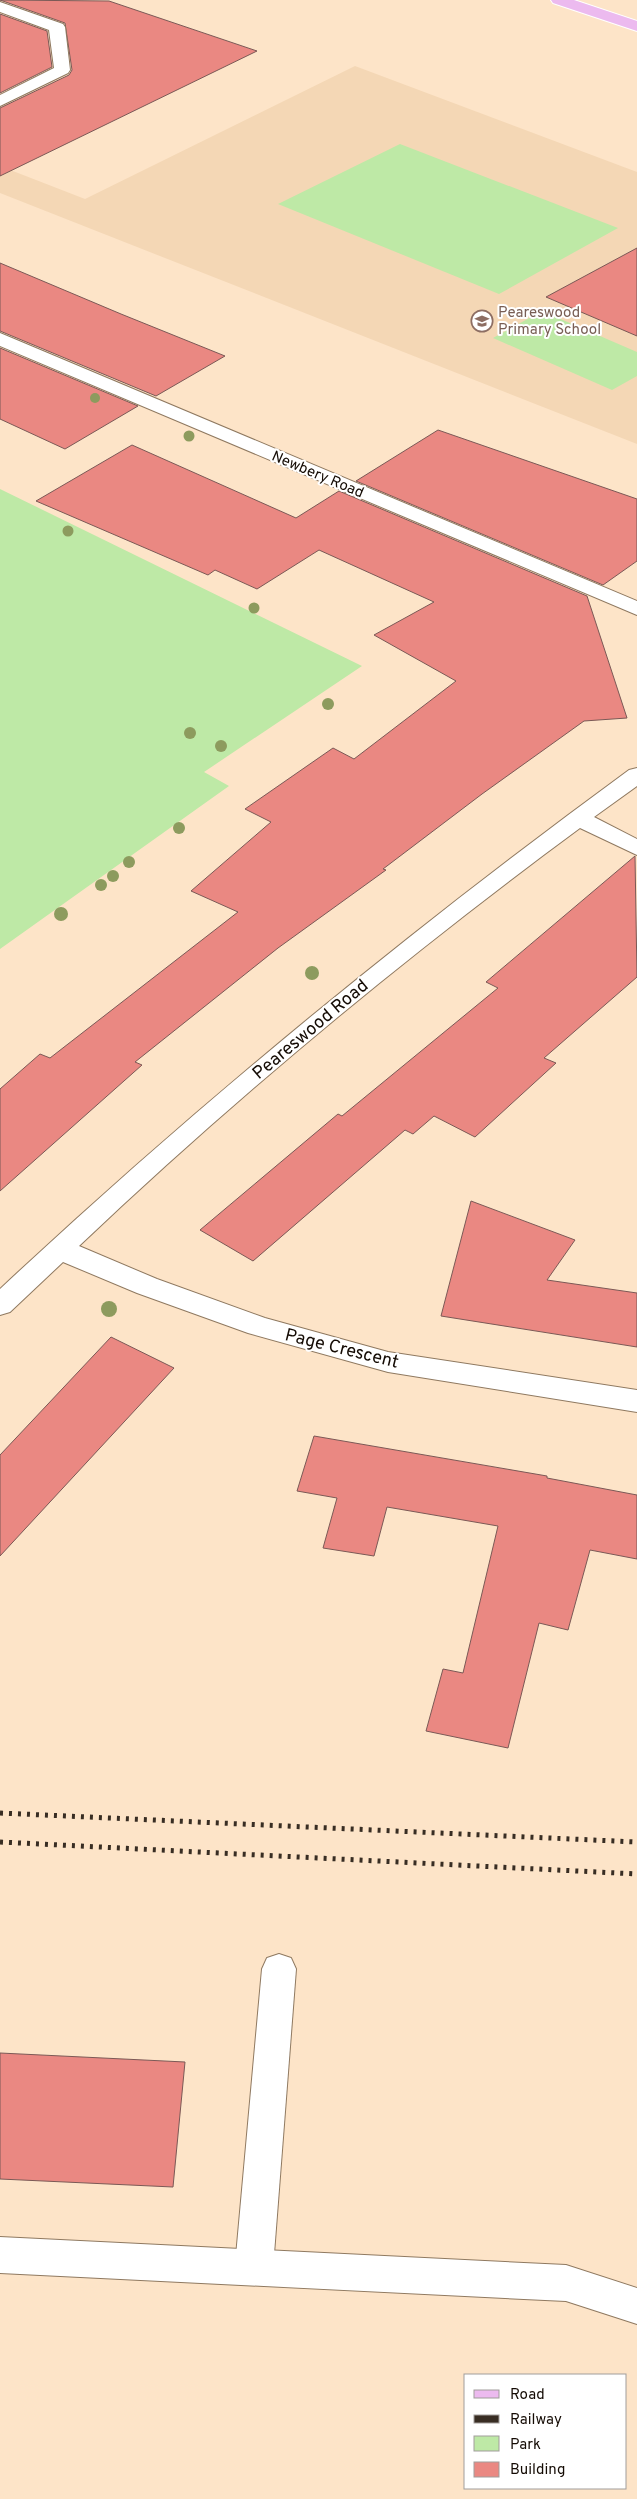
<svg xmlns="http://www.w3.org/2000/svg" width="637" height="2499" viewBox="0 0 637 2499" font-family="Overpass,sans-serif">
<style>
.built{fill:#f4d7b5}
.green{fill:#bee9a6}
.building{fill:#ea8882;stroke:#7b5956}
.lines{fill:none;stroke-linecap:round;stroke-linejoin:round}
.service-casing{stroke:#8f7960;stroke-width:2}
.minor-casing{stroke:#8f7960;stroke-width:2}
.primary-casing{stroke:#fff;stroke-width:2}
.service{fill:#fff;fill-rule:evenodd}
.minor{fill:#fff;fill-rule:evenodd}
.primary{fill:#ecbaef;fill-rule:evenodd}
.rail{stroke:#382d23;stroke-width:5;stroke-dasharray:3 6;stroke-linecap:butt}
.tree{fill:#8d9b5e}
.labels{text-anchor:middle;stroke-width:4;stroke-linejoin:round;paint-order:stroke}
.far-education-label{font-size:15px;fill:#785e54;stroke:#fff;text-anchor:start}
.far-street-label{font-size:15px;fill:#140b04;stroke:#fff}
.street-label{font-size:18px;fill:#140b04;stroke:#fff}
</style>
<rect width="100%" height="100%" fill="#fde4c8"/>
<path class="built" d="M355 66 637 172V444L0 193V166L85 199Z"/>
<path class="green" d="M400 144 618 228 499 294 278 204Z
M542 311 637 352V376L612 390 493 338Z
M0 489 362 666 204 772 229 786 0 949Z"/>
<path class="building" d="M0 0 109 1 257 51 0 176V108L69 75 72 70 65 23Z
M0 14 47 31 52 67 0 93Z
M637 248V336L546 297Z
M0 263 121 314 225 356 156 396 0 331Z
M0 348 138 406 65 449 0 419Z
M438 430 637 499V561L603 585 356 481Z
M132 445 296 518 339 491 587 596 627 718 584 721 482 794 383 869 386 870 278 948 135 1062 142 1065 0 1191V1089L40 1054 50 1058 238 912 191 891 271 822 245 809 333 748 354 759 456 681 374 635 434 602 319 550 257 589 215 570 208 575 36 501Z
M635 856 637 977 544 1058 556 1063 475 1137 434 1116 413 1134 405 1130 253 1261 200 1230 338 1114 342 1116 498 988 486 982Z
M471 1201 575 1240 547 1280 637 1293V1347L441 1316Z
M111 1337 174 1368 0 1556V1455Z
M314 1436 547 1476V1478L637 1495V1559L590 1550 568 1630 539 1623 508 1748 426 1731 443 1669 463 1673 498 1526 387 1507 374 1556 323 1548 337 1498 297 1491Z
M0 2053 185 2062 173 2187 0 2179Z"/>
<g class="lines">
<g class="service-casing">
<path id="service" d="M279 1954 291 1958 296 1969 273 2267 267 2280 254 2285 241 2280 235 2267 262 1969 267 1958Z"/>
</g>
<g class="minor-casing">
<path id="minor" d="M0 2 63 24 65 27 70 70 68 73 0 106V95L54 68 49 30 0 12Z
M0 333 637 601V615L0 346Z
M637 768V786L594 817 637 839V855L580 828C405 957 236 1097 79 1246L157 1279 265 1318 388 1352 637 1390V1412L388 1372 248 1333 137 1293 63 1262 10 1312 0 1315V1289C199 1103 409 931 629 770Z
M0 2237 566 2265 637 2288V2324L566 2301 0 2273Z"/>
</g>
<g class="primary-casing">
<path id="primary" d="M551 0H574L637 21V31L553 3Z"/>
</g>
<use href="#service" class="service"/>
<use href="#minor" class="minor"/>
<use href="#primary" class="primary"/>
<path class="rail" d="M0 1813 637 1842
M0 1842 637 1874"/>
</g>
<g class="tree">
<circle cx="95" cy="398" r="5"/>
<circle cx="189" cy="436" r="5.5"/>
<circle cx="68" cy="531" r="5.5"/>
<circle cx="254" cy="608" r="5.5"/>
<circle cx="328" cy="704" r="6"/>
<circle cx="190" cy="733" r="6"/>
<circle cx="221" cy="746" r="6"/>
<circle cx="179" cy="828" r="6"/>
<circle cx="129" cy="862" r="6"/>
<circle cx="113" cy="876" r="6"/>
<circle cx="101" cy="885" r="6"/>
<circle cx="61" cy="914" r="7"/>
<circle cx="312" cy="973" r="7"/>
<circle cx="109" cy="1309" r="8"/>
</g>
<defs>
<g id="school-ring" transform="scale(1.125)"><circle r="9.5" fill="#fff" stroke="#8d6e63" stroke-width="1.5"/><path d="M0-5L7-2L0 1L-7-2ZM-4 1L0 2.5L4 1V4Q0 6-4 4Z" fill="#8d6e63"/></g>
</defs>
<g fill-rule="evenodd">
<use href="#school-ring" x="482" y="321"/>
</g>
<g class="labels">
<g class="far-education-label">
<text x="498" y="317">Peareswood<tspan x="498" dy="17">Primary School</tspan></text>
</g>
<g class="far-street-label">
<text transform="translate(318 474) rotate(23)" y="5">Newbery Road</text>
</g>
<g class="street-label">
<text transform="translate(310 1029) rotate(-40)" y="6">Peareswood Road</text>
<text transform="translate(342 1348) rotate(14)" y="6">Page Crescent</text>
</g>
</g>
<rect x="464" y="2374" width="162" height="115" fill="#ffffff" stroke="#a19d9b"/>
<rect x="474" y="2390" width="25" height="8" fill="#ecbaef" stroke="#a19d9b"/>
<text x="510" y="2399" font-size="15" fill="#140b04">Road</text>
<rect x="474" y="2415" width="25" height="8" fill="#382d23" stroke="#a19d9b"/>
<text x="510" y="2424" font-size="15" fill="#140b04">Railway</text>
<rect x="474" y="2436" width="25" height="15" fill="#bee9a6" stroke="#a19d9b"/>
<text x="510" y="2449" font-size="15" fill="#140b04">Park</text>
<rect x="474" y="2462" width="25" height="15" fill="#ea8882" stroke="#a19d9b"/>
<text x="510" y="2474" font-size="15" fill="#140b04">Building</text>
</svg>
